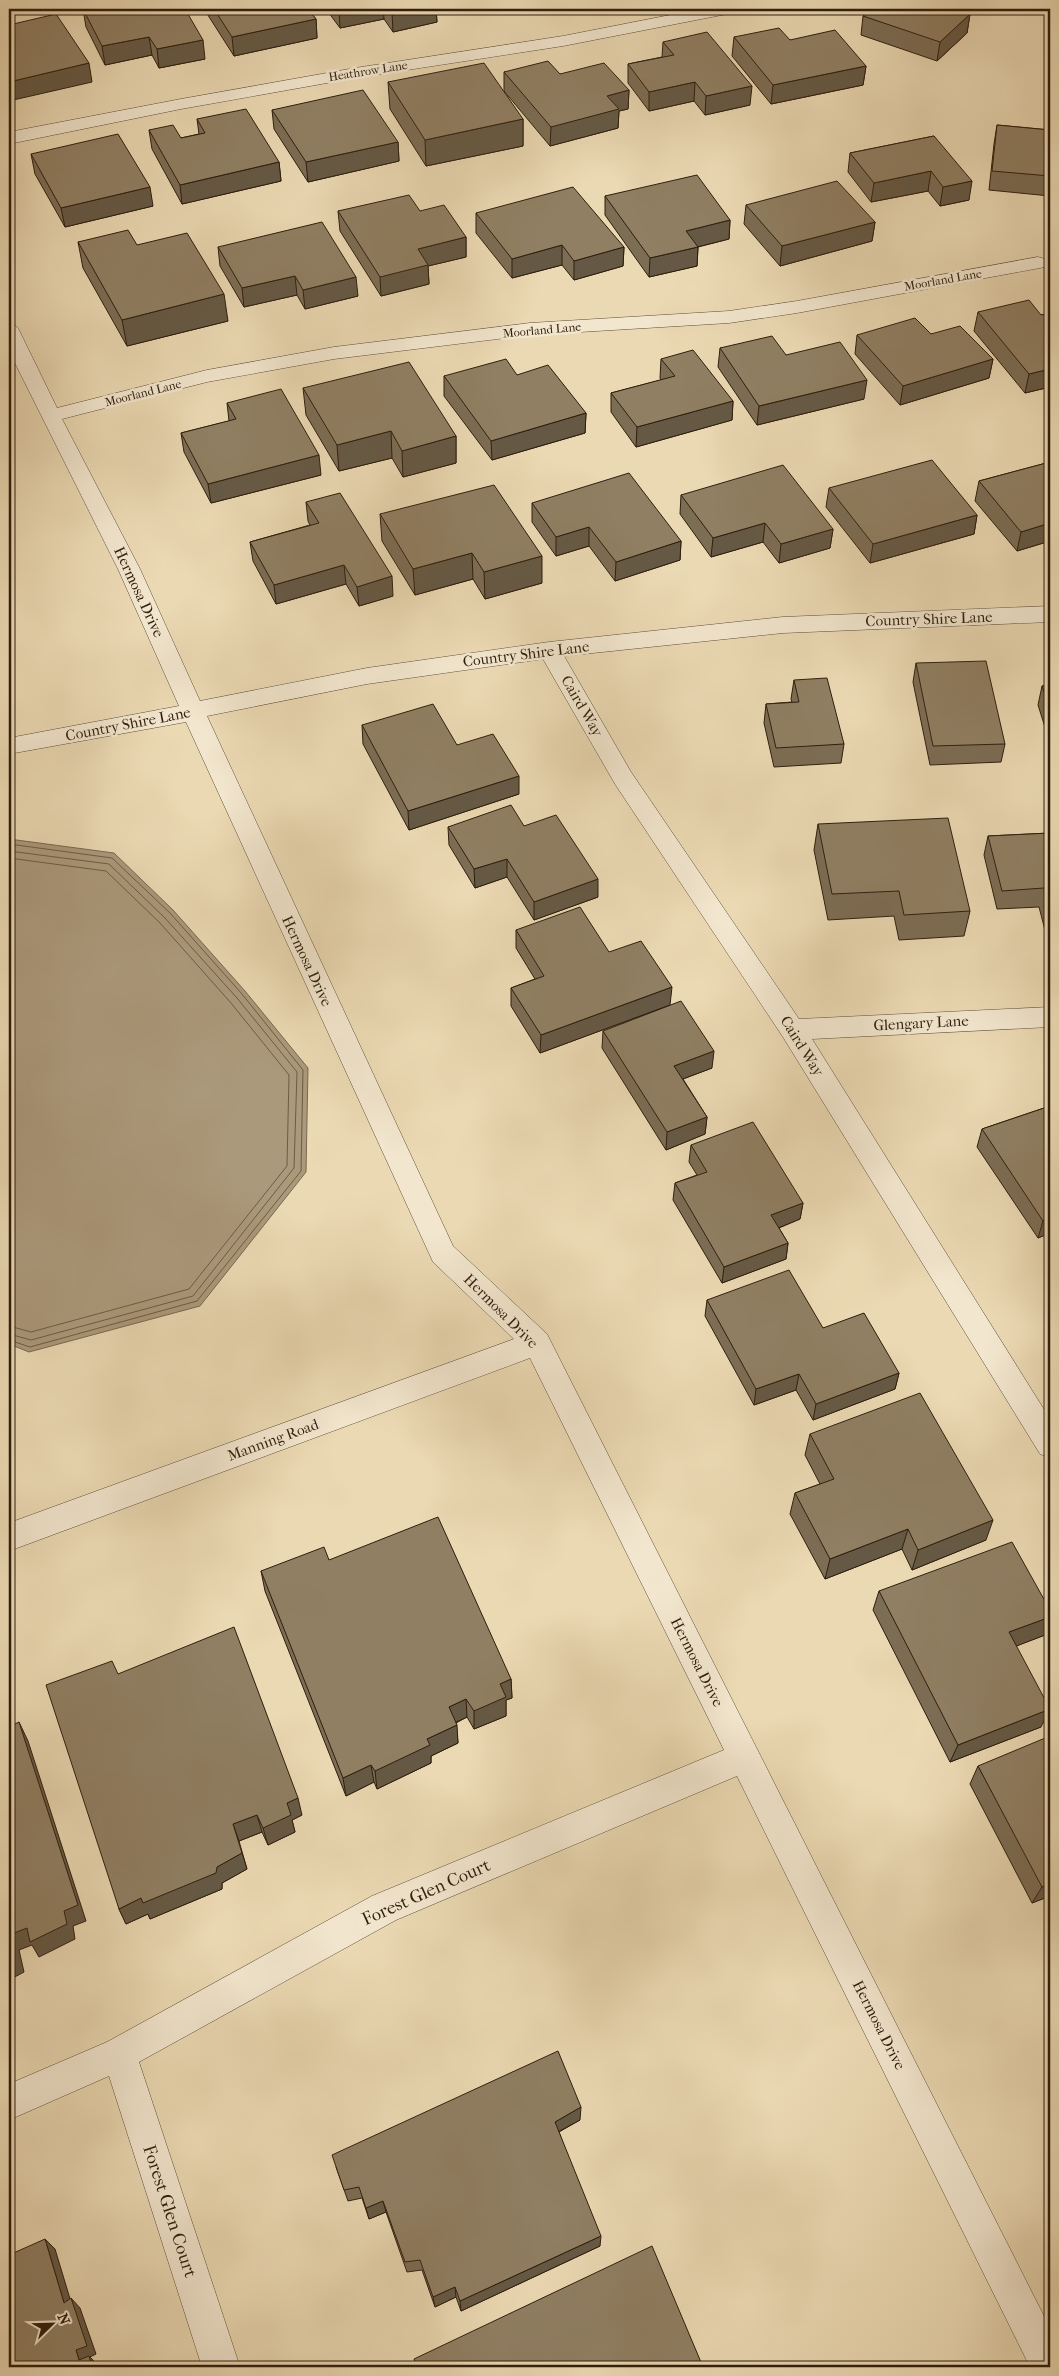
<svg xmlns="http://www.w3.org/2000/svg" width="1059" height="2376" viewBox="0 0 1059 2376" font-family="'IM FELL French Canon',serif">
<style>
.water{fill:#ab997b;stroke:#79684f}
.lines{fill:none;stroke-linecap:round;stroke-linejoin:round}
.shore{stroke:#6c5c44;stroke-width:1}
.street-casing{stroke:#5d4d36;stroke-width:1}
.street{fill:#f2e6ce;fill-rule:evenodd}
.wall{fill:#7c6d55;stroke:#2e1e0d}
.shaded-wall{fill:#655945;stroke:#2e1e0d}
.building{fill:#907f63;stroke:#2e1e0d}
.labels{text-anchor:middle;stroke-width:5;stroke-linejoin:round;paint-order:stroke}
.far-street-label{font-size:12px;fill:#2e1e0d;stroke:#f2e6ce}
.street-label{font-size:15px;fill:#2e1e0d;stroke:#f2e6ce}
.near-street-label{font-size:18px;fill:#2e1e0d;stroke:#f2e6ce}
</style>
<rect width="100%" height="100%" fill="#ebd9b3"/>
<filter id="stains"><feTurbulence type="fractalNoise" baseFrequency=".004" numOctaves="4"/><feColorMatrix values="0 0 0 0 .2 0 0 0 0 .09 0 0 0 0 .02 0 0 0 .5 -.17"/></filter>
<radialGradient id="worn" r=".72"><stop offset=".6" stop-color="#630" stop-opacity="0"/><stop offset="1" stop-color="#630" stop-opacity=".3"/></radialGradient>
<path class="water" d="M9 839 114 853 173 910 245 991 308 1068 306 1172 200 1306 29 1352 9 1344Z"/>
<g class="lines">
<path class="shore" d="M9 844 112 858 170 913 242 994 303 1070 301 1171 197 1301 30 1347 9 1340
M9 851 109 864 165 918 237 998 297 1072 294 1168 193 1296 31 1340 9 1334
M9 858 106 871 160 923 231 1003 289 1075 287 1166 189 1289 31 1332 9 1326"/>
<g class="street-casing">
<path id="street" d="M701 9H736L733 13 727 14 563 46 355 78 181 109 9 144V132L181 99 355 68 563 36Z
M1038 257 1045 259 1048 263 1045 267 797 313 729 323 530 335 334 359 207 382 62 419 140 569 200 701 367 668 549 642 783 617 1050 606V622L783 633 564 656 631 772 799 1019 1050 1007V1027L812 1039 1050 1419V1458L1040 1454 783 1037 615 784 543 659 367 684 207 716 453 1246 547 1334 1050 2328V2367H1030L737 1776 396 1920 139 2062 240 2367H202L109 2076 9 2120V2084L107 2042 372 1896 724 1750 530 1358 9 1551V1523L514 1339 433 1262 186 722 9 754V738L179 706 118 569 9 351V324L16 326 19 330 57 408 207 370 334 347 530 323 729 311 797 301Z"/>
</g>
<use href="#street" class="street"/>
</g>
<path class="wall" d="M83 9 205 59 159 68 152 55 105 65 86 27Z
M204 9H308L316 19 317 38 234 56Z
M326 9H436L437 22 393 32 384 19 340 28Z
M904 11 970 14 967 33 937 61 861 35 863 16Z
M734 37 790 40 866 66 863 85 771 104 732 56Z
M663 42 750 105 705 115 694 101 649 111 628 83V64L662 57Z
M504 72 560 74 629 90 628 109 619 111 618 128 550 146 504 91Z
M388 82 523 119V146L426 166 390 109Z
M272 110 398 142 399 161 308 182 274 129Z
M197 119 279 162 281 181 182 204 152 149 149 130 181 138 199 134Z
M997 125 1050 130V196L989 190 994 144Z
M934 136 969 200 940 206 928 191 871 202 848 172 850 153Z
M31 154 153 206 65 227 35 174Z
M605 196 730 220 729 239 698 247 697 266 649 277 605 215Z
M746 205 875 222 872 241 780 266 744 224Z
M338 211H420L466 237V257L428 266 429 284 381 296 340 231Z
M476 213 624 247 623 266 574 280 562 265 512 278 476 233Z
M78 242 137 245 228 321 127 346 83 268Z
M218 247 358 296 305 309 297 295 244 307 220 266Z
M978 312 1041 315 1050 313V387L1025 393 974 331Z
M931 334 993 359 989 378 900 405 855 354 857 335Z
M720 348 786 355 864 399 757 425 718 367Z
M661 359 733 401 732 420 636 447 611 412V393L661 380 660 378Z
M444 376 586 413 585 433 492 460 444 396Z
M303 388 456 436V463L403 477 392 458 339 471 306 415Z
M227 403 321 475 211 503 184 452 181 433 229 421Z
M1050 462V541L1017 551 975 501 979 481Z
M829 488 977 515 974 534 870 563 826 507Z
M681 495 833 529 830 548 779 563 763 542 711 557 680 514Z
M306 502 393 596 359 606 346 584 276 604 253 561 250 542 310 525 308 521Z
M532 503 681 541 680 560 615 581 589 546 556 556 532 522Z
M380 514 542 583 485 599 473 579 415 595 382 541Z
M916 663 1005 744 1001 762 930 765 913 682Z
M794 680 844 744 841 763 774 767 764 723 766 704 792 702 791 699Z
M1050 685V743L1038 705 1042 686Z
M362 725 457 745 519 794 409 830 363 744Z
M818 824 970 911 964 936 899 940 894 916 828 920 814 850Z
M524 826 598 897 534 920 507 877 475 888 449 845 448 827Z
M1050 833V934H1046L1039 907 997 909 984 855 988 836Z
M516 930 609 952 670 1005 540 1053 511 1006V988L535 979 516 948Z
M603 1031 712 1068 683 1079 707 1117 705 1134 666 1150 602 1048Z
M1050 1106V1233L1038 1238 977 1147 982 1129Z
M691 1145 803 1203 800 1219 779 1228 788 1243 786 1259 722 1283 673 1200 675 1183 697 1175 689 1162Z
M707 1300 823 1328 899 1373 895 1389 813 1420 796 1390 754 1405 705 1316Z
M810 1434 986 1540 912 1570 902 1549 825 1579 790 1514 795 1493 820 1484 805 1455Z
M329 1560 511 1679 512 1698 506 1700V1716L474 1729 467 1717 456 1723 458 1743 431 1756V1763L377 1789 374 1782 346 1796 265 1591 261 1571Z
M879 1591 1045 1635 1016 1646 1041 1727 950 1762 873 1610Z
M118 1674 302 1815 292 1820 295 1832 268 1845 262 1832 239 1841 247 1869 222 1883V1889L150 1919 148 1914 126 1924 119 1909Z
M978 1766 1050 1896 1032 1903 970 1784Z
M580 2120 559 2132 600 2246 461 2311 456 2297 435 2307 422 2270 407 2272 386 2212 369 2219 362 2198 348 2201 336 2167Z"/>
<path class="shaded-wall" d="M339 9H383L384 19 340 28Z
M411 9H436L437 22 393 32 392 13Z
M461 9H474L461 12Z
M970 14 967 33 937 61 940 42Z
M316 19 317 38 234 56 232 37Z
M149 37 152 55 105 65 102 46Z
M203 40 205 59 159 68 157 49Z
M89 63 92 82 9 101V82Z
M866 66 863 85 771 104 773 85Z
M695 82 694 101 649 111V92Z
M752 86 750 105 705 115 706 96Z
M629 90 628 109 619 111 618 128 550 146 551 127 607 96Z
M523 119V146L426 166 425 140Z
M398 142 399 161 308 182 306 162Z
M279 162 281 181 182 204 180 185Z
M931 171 928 191 871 202 874 183Z
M972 181 969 200 940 206 943 187Z
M150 187 153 206 65 227 61 208Z
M730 220 729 239 685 250 686 231Z
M875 222 872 241 780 266 782 246Z
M466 237V257L428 266 429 284 381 296 380 277 418 249Z
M562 245V265L512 278V259Z
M624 247 623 266 574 280V261Z
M698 247 697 266 649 277 650 258Z
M295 276 297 295 244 307 242 288Z
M356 277 358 296 305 309 303 290Z
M224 294 228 321 127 346 122 320Z
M993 359 989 378 900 405 903 386Z
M1050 369V387L1025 393 1029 374Z
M867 380 864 399 757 425 759 406Z
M733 401 732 420 636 447 637 427Z
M586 413 585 433 492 460 491 441Z
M391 431 392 458 339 471 337 445Z
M456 436V463L403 477 402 451Z
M319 455 321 475 211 503 208 484Z
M977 515 974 534 870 563 873 544Z
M765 523 763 542 711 557 713 538Z
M1050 523V541L1017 551 1021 532Z
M589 527V546L556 556V537Z
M833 529 830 548 779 563 781 544Z
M681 541 680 560 615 581 616 562Z
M472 553 473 579 415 595 413 569Z
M542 556V583L485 599 484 572Z
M344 565 346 584 276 604 274 585Z
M392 576 393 596 359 606 357 587Z
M519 776V794L409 830 408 811Z
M507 859V877L475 888 474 869Z
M598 879V897L534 920V902Z
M672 987 670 1005 540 1053 541 1035Z
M714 1051 712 1068 672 1083 674 1066Z
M707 1117 705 1134 666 1150 667 1132Z
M803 1203 800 1219 768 1232 771 1215Z
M1050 1218V1233L1038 1238 1043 1221Z
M788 1243 786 1259 722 1283 724 1267Z
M899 1373 895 1389 813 1420 816 1404Z
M799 1374 796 1390 754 1405 756 1389Z
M993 1520 986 1540 912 1570 918 1550Z
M908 1529 902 1549 825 1579 830 1559Z
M1050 1617V1623L1045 1635 1001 1652 1009 1632Z
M511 1679 512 1698 506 1700V1716L474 1729V1711L500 1684Z
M466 1699 467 1717 450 1725 449 1707Z
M1050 1709 1041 1727 950 1762 958 1745Z
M19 1722 28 1741 86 1921 73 1926 75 1939 39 1957 32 1945 19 1950 24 1972 9 1980V1935Z
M457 1725 458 1743 431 1756V1763L377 1789 375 1771 427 1739Z
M371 1765 374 1782 346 1796 343 1778Z
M298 1798 302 1815 292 1820 295 1832 268 1845 263 1828 287 1803Z
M257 1815 262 1832 239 1841 233 1824Z
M242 1853 247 1869 222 1883V1889L150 1919 148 1914 126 1924 119 1909 141 1898 217 1867Z
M1050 1884V1896L1032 1903 1042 1887Z
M581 2107 580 2120 554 2134 555 2122Z
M383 2201 386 2212 369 2219 366 2208Z
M601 2236 600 2246 461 2311 460 2301Z
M45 2239 55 2249 74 2312 64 2303Z
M455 2287 456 2297 435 2307 433 2297Z
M71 2298 80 2308 96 2354 90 2357 98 2365V2367H92L79 2360 76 2350Z"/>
<path class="building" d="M83 9H185L203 40 157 49 149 37 102 46Z
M214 9H308L316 19 232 37Z
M389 9H411L392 13Z
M872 9H897L904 11 906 9H954L970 14 940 42 863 16Z
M56 14 89 63 9 82V25Z
M779 28 790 40 835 30 866 66 773 85 734 37Z
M707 32 752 86 706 96 695 82 649 92 628 64 674 55 663 42Z
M548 61 560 74 604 63 629 90 607 96 619 109 551 127 504 72Z
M484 63 523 119 425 140 388 82Z
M363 90 398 142 306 162 272 110Z
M246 109 279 162 180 185 149 130 173 125 181 138 205 133 197 119Z
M997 125 1050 130V176L992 171Z
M118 134 150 187 61 208 31 154Z
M934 136 972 181 943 187 931 171 874 183 850 153Z
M697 175 730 220 686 231 698 247 650 258 605 196Z
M837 181 875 222 782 246 746 205Z
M573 187 624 247 574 261 562 245 512 259 476 213Z
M409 195 420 211 444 205 466 237 418 249 428 265 380 277 338 211Z
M322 222 356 277 303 290 295 276 242 288 218 247Z
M128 230 137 245 187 233 224 294 122 320 78 242Z
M1029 300 1041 315 1050 313V369L1029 374 978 312Z
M915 318 931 334 960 326 993 359 903 386 857 335Z
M772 336 786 355 840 342 867 380 759 406 720 348Z
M693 350 733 401 637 427 611 393 675 376 661 359Z
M506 359 517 375 548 365 586 413 491 441 444 376Z
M409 362 456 436 402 451 391 431 337 445 303 388Z
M281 389 319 455 208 484 181 433 236 419 227 403Z
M932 460 977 515 873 544 829 488Z
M1050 462V523L1021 532 979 481Z
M783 465 833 529 781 544 765 523 713 538 681 495Z
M629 473 681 541 616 562 589 527 556 537 532 503Z
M494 485 542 556 484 572 472 553 413 569 380 514Z
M340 493 392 576 357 587 344 565 274 585 250 542 319 523 306 502Z
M986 661 1005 744 933 746 916 663Z
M827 678 844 744 776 748 766 704 799 702 794 680Z
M1050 685V710L1042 686Z
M433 704 457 745 493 734 519 776 408 811 362 725Z
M511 805 524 826 556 815 598 879 534 902 507 859 474 869 448 827Z
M948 818 970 911 904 915 899 891 832 894 818 824Z
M1050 833V911L1044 888 1002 891 988 836Z
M580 907 609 952 641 941 672 987 541 1035 511 988 544 976 516 930Z
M681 1001 714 1051 674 1066 707 1117 667 1132 603 1031Z
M1050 1106V1218L1043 1221 982 1129Z
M753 1122 803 1203 771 1215 788 1243 724 1267 675 1183 707 1172 691 1145Z
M789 1270 823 1328 864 1313 899 1373 816 1404 799 1374 756 1389 707 1300Z
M920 1393 993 1520 918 1550 908 1529 830 1559 795 1493 834 1479 810 1434Z
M438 1517 511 1679 500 1684 506 1697 474 1711 466 1699 449 1707 457 1725 427 1739 430 1745 375 1771 371 1765 343 1778 261 1571 324 1547 329 1560Z
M1012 1542 1050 1610V1617L1009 1632 1050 1709 958 1745 879 1591Z
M234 1627 298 1798 287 1803 291 1815 263 1828 257 1815 233 1824 242 1853 217 1867 216 1873 143 1903 141 1898 119 1909 46 1685 112 1661 118 1674Z
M19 1722 78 1905 64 1911 67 1924 30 1942 27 1928 9 1935 14 1958 9 1960V1727Z
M1050 1736V1884L1042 1887 978 1766Z
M558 2051 581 2107 555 2122 601 2236 460 2301 455 2287 433 2297 420 2260 405 2262 383 2201 366 2208 359 2187 344 2190 332 2155Z
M45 2239 64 2303 71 2298 87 2346 76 2350 79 2360 89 2356 92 2367H9V2255Z
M652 2246 703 2367H417L414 2359Z"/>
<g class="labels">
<g class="far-street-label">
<text transform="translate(368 71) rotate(-9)" y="4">Heathrow Lane</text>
<text transform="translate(943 280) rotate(-10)" y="4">Moorland Lane</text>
<text transform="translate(542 330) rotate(-5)" y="4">Moorland Lane</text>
<text transform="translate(143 393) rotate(-14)" y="4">Moorland Lane</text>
</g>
<g class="street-label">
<text transform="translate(139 592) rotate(65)" y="5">Hermosa Drive</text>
<text transform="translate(929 619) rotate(-2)" y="5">Country Shire Lane</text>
<text transform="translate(526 654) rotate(-7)" y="5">Country Shire Lane</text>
<text transform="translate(582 706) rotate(60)" y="5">Caird Way</text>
<text transform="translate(128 724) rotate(-11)" y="5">Country Shire Lane</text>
<text transform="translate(307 961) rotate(65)" y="5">Hermosa Drive</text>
<text transform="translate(921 1023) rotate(-3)" y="5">Glengary Lane</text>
<text transform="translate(802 1046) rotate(58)" y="5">Caird Way</text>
<text transform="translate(501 1311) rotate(45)" y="5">Hermosa Drive</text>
<text transform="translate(273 1440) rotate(-20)" y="5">Manning Road</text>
<text transform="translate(697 1662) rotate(63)" y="5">Hermosa Drive</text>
<text transform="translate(879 2025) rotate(63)" y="5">Hermosa Drive</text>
</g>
<g class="near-street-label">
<text transform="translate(426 1892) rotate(-24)" y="6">Forest Glen Court</text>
<text transform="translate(170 2211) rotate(72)" y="6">Forest Glen Court</text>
</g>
</g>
<rect width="1059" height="2376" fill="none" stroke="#ebd9b3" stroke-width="30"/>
<rect x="10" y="10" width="1039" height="2356" fill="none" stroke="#2e1e0d" stroke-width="2.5"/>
<rect x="15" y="15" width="1029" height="2346" fill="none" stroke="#2e1e0d"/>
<g transform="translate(52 2324) rotate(67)" stroke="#f2e6ce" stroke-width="4" paint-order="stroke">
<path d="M0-4L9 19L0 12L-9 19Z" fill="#2e1e0d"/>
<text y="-8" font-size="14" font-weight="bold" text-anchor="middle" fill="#2e1e0d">N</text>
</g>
<rect width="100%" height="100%" filter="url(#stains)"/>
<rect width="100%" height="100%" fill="url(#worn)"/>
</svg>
